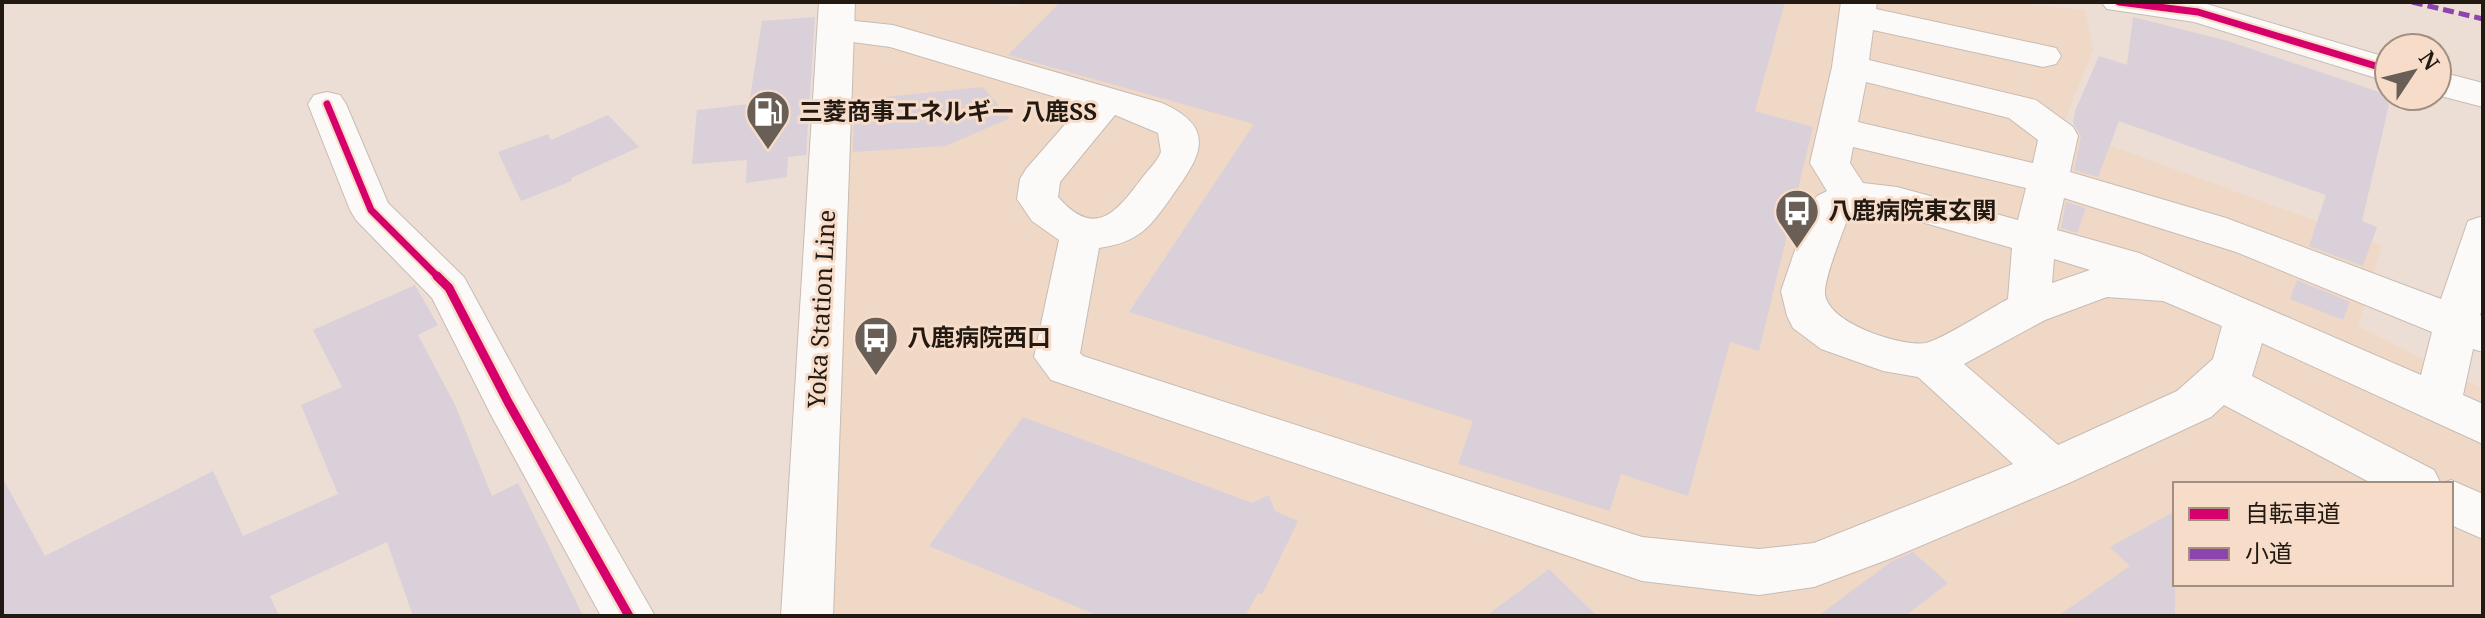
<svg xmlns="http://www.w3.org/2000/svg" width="2485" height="618" viewBox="0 0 2485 618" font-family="'Noto Serif','Noto Sans JP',serif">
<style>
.built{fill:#f0d8c6;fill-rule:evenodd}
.building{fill:#d9d0d9}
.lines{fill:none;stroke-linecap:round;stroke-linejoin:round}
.minor-casing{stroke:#c7bcb4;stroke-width:2}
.major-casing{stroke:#c7bcb4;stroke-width:2}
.minor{fill:#fcfaf9;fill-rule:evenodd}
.major{fill:#fcfaf9;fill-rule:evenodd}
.quiet{stroke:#8e44ad;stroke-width:5;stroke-dasharray:11 5;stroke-linecap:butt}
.cycleway-far1-casing{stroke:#f7ddc9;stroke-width:11}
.cycleway-casing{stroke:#f7ddc9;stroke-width:14}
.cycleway-far1{stroke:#d6006c;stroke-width:7}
.cycleway{stroke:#d6006c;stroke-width:9}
.labels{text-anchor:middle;stroke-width:6;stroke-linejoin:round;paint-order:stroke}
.poi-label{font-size:24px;font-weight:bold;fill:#221a12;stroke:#f7ddc9;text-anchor:start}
.street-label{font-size:24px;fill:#221a12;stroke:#f7ddc9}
</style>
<rect width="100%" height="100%" fill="#ecded4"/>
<path class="built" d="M854 2H979L1017 7 1021 2H2003L2085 10 2093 50 2062 128 2382 245 2358 326 2483 389V616H832ZM2175 484H2451V584H2175Z"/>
<path class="building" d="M1060 2H1785L1755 111 1813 127 1759 351 1730 342 1688 496 1621 474 1610 511 1458 464 1473 421 1129 312 1254 124 1008 55Z
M815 17 806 155 788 157 787 177 746 183 747 160 692 164 697 110 749 104 762 21Z
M2133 17 2228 41 2391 96 2362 221 2377 227 2363 266 2309 246 2326 195 2119 121 2098 177 2074 170 2081 137 2073 123 2075 111 2099 56 2127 65Z
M983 87 1010 118 946 146 853 152 854 100Z
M608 115 639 147 571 178 572 181 521 201 498 152 548 134 551 140Z
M2066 202 2086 208 2077 233 2061 228Z
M2297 280 2350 302 2343 320 2290 299Z
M415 285 438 325 418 335 455 405 492 496 518 483 583 616H413L387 542 270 596 279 616H2V477L45 556 213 471 243 536 338 494 301 405 342 387 313 330Z
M1023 417 1252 503 1269 495 1275 511 1298 521 1262 595 1258 593 1245 616H1099L929 546Z
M2175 511V616H2058L2130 566 2110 547Z
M1913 552 1948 583 1905 616H1818L1892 561Z
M1549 569 1597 616H1486Z"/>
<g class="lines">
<g class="minor-casing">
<path id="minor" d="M1841 2H1877L1876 9 2056 48 2061 56 2056 64 2043 67 1873 30 1869 60 2036 100 2073 127 2078 136 2070 172 2226 218 2441 299 2468 221 2483 216V306L2480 315 2483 317V352L2473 349 2463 395 2483 404V444L2262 343 2252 376 2434 470 2441 484 2451 480 2483 494V539L2451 525V484H2373L2224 405 2211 417 2069 483 1892 558 1814 587 1759 595 1642 581 1051 380 1034 357 1059 240 1032 221 1017 199 1020 179 1026 169 1082 105 890 47 823 38 818 30 823 22 836 19 893 25 1162 103C1218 128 1201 156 1172 196 1150 227 1140 242 1099 248L1080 353 1083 356 1642 537 1759 549 1814 543 2013 464 1918 377 1883 371 1821 349 1793 328 1787 316 1781 291 1810 206 1817 196 1827 191 1810 163 1832 67ZM1866 82 2009 118 2038 140 2033 163 1858 122ZM1115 115 1158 133 1161 152C1157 162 1149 169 1142 178 1116 213 1095 239 1058 197L1060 182ZM1853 147 2026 188 2018 220 1897 187 1863 183 1850 163ZM2064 198 2236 252 2432 332 2421 375 2139 253 2057 230ZM1856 211 1897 215 2012 248 2008 299C1991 308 1941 340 1926 343 1901 347 1823 322 1825 291 1826 272 1843 233 1849 214ZM2054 259 2090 270 2052 283ZM2107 297 2163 301 2222 326 2213 359 2177 391 2058 445 1964 364 2045 320Z
M2101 2H2200L2389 58V82L2194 22 2107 9Z
M2437 71 2483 83V107L2437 95Z
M327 92 340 95 346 104 388 203 464 277 525 389 655 616H601L491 415 432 298 356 220 350 210 308 104 314 95Z"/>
</g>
<g class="major-casing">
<path id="major" d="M819 2H855L833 616H781Z"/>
</g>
<use href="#minor" class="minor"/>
<use href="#major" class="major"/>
<path class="quiet" d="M2412 2 2483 19"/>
<g class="cycleway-far1-casing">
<path id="cycleway-far1" d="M2119 2 2198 12 2389 70
M327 104 371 210 439 278"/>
</g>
<g class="cycleway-casing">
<path id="cycleway" d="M437 276 449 288 508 402 629 616"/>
</g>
<use href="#cycleway-far1" class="cycleway-far1"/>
<use href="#cycleway" class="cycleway"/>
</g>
<defs>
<g id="fuel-pin" transform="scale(2.3)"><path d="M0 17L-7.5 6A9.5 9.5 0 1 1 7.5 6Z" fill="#695f56" stroke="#f7ddc9"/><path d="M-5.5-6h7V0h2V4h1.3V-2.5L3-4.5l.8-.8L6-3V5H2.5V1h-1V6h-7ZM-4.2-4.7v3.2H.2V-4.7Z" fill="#fff"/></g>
<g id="bus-pin" transform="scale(2.3)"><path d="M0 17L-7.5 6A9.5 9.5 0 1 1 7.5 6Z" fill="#695f56" stroke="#f7ddc9"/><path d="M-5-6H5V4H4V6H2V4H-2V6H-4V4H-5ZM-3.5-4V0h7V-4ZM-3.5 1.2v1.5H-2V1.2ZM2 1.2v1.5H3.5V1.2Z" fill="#fff"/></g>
</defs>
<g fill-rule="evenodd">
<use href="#fuel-pin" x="768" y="112"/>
<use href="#bus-pin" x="1797" y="211"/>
<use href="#bus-pin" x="876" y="338"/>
</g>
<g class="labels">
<g class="poi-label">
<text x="799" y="120">三菱商事エネルギー 八鹿SS</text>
<text x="1828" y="219">八鹿病院東玄関</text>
<text x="907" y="346">八鹿病院西口</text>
</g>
<g class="street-label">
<text transform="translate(822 309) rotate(-87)" y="8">Yoka Station Line</text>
</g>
</g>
<rect width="2485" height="618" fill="none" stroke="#221a12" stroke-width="8"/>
<rect x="2173" y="482" width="280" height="104" fill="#f7ddc9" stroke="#a28f80" stroke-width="2"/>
<rect x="2189" y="508" width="40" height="12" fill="#d6006c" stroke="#a28f80" stroke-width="2"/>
<text x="2245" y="522" font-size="24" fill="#221a12">自転車道</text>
<rect x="2189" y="548" width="40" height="12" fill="#8e44ad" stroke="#a28f80" stroke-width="2"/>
<text x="2245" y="562" font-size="24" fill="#221a12">小道</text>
<g transform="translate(2413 72) rotate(55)"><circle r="38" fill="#f7ddc9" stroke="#a28f80" stroke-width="2"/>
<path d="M0-6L14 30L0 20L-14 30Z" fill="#695f56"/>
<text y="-12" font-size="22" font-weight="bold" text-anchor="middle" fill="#221a12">N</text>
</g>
</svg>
